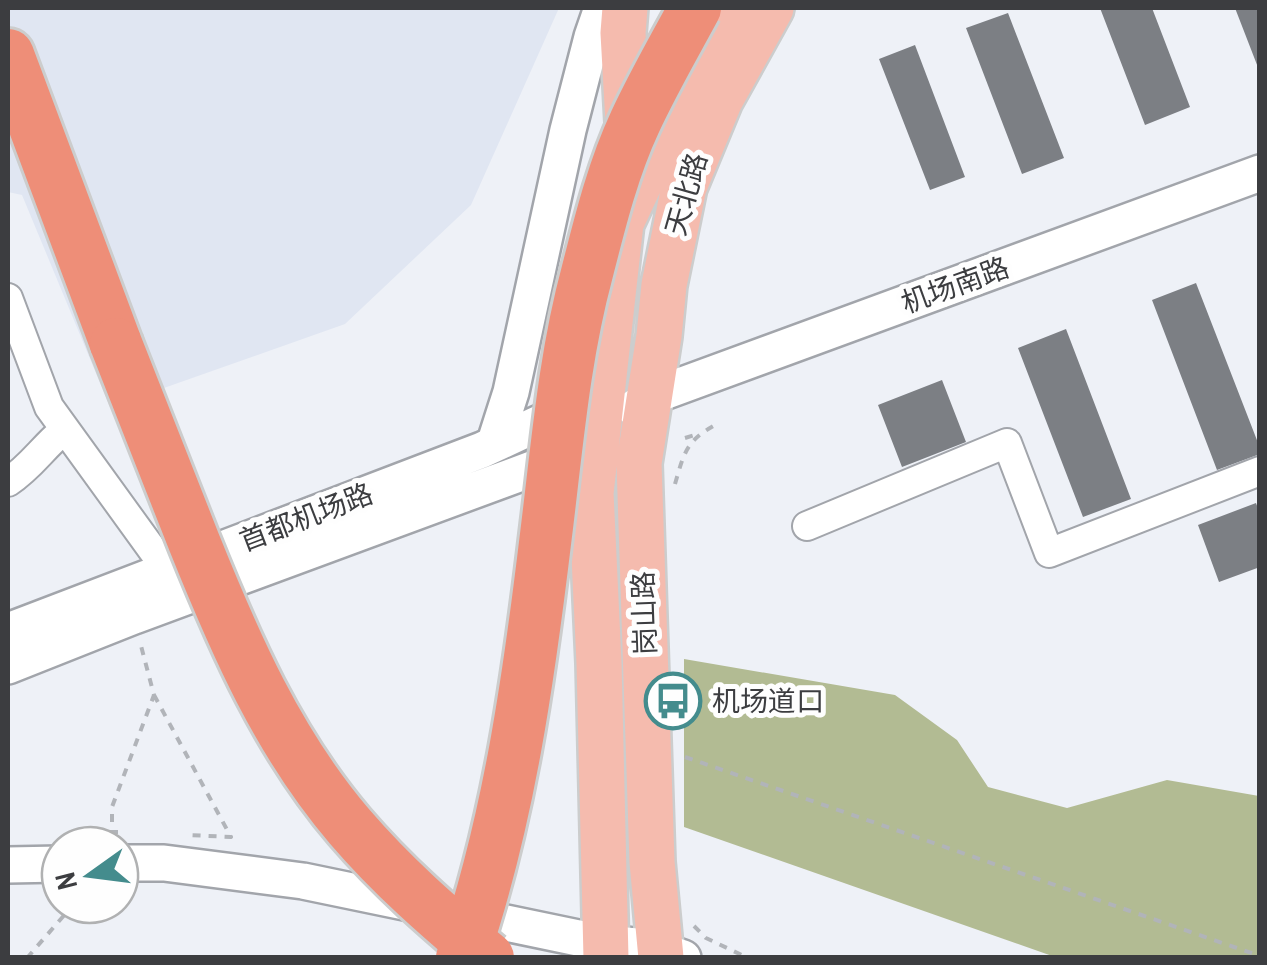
<svg xmlns="http://www.w3.org/2000/svg" width="1267" height="965" viewBox="0 0 1267 965" font-family="'Archivo Narrow','Noto Sans SC',sans-serif">
<style>
.built{fill:#e0e6f2}
.forest{fill:#b2bb93}
.building{fill:#7c7f84}
.lines{fill:none;stroke-linecap:round;stroke-linejoin:round}
.minor-casing{stroke:#a2a5ab;stroke-width:32}
.tertiary-casing{stroke:#a2a5ab;stroke-width:40}
.primary-casing{stroke:#cccdcd;stroke-width:50}
.motorway-casing{stroke:#cccdcd;stroke-width:58}
.path{stroke:#b1b4b9;stroke-width:4;stroke-dasharray:8 8;stroke-linecap:butt}
.minor{stroke:#fff;stroke-width:28}
.tertiary{stroke:#fff;stroke-width:35}
.primary{stroke:#f5bbae;stroke-width:45}
.motorway{stroke:#ee8e78;stroke-width:52}
.motorway-bridge-casing{stroke:#cccdcd;stroke-width:58;stroke-linecap:butt}
.motorway-bridge{stroke:#ee8e78;stroke-width:52}
.labels{text-anchor:middle;stroke-width:10;stroke-linejoin:round;paint-order:stroke}
.street-label{font-size:28px;fill:#3c3d40;stroke:#fefefe}
.poi-label{font-size:28px;fill:#3c3d40;stroke:#fefefe;text-anchor:start}
</style>
<rect width="100%" height="100%" fill="#eef1f7"/>
<path class="built" d="M8 8H559L471 205 345 324 110 407 22 195 8 192Z"/>
<path class="forest" d="M684 659 895 695 957 740 988 787 1067 808 1167 780 1259 796V957H1055L684 827Z"/>
<path class="building" d="M1100 8H1152L1190 107 1145 125Z
M1235 8H1260V70H1259Z
M1008 13 1064 158 1022 174 966 28Z
M915 45 965 177 930 190 879 59Z
M1196 283 1260 448V454L1217 470 1152 300Z
M1066 329 1131 499 1083 517 1018 348Z
M942 380 966 442 902 467 878 405Z
M1256 503 1260 514V567L1219 582 1198 525Z"/>
<g class="lines">
<g class="minor-casing">
<path id="minor" d="M8 298 49 407 167 570
M8 482C32 466 42 448 64 430
M807 526 1007 443 1049 553 1260 471"/>
</g>
<g class="tertiary-casing">
<path id="tertiary" d="M634 408 650 397 1260 173
M495 442 511 392 568 130 592 37 602 8
M8 631 482 450 576 406
M8 666 134 616 540 466 569 449
M120 863H164L303 881 607 944C634 944 658 949 683 958
M8 865 60 864"/>
</g>
<g class="primary-casing">
<path id="primary" d="M625 8 623 33 629 140
M606 958 599 663 591 493 621 223 662 135 734 8
M661 958 652 862 639 463 659 336 664 285 684 187 720 100 771 8"/>
</g>
<g class="motorway-casing">
<path id="motorway" d="M8 55 116 344"/>
</g>
<path class="path" d="M685 438 695 435
M675 484C684 453 686 441 715 425
M154 695 231 837 188 835
M685 757 1260 956
M118 832H112V807L154 695 140 642
M694 926 706 938 748 958
M27 958 73 905"/>
<use href="#minor" class="minor"/>
<use href="#tertiary" class="tertiary"/>
<use href="#primary" class="primary"/>
<use href="#motorway" class="motorway"/>
<g class="motorway-bridge-casing">
<path id="motorway-bridge" d="M116 344C142 410 168 476 194 542 235 644 278 743 350 827 392 876 439 917 488 958
M462 958C509 821 529 677 546 535 557 447 564 358 587 273 600 222 613 169 635 122 653 83 675 45 695 8"/>
</g>
<use href="#motorway-bridge" class="motorway-bridge"/>
</g>
<defs>
<g id="bus-ring" transform="scale(2.875)"><circle r="9.5" fill="#fefefe" stroke="#448c8d" stroke-width="1.5"/><path d="M-5-6H5V4H4V6H2V4H-2V6H-4V4H-5ZM-3.5-4V0h7V-4ZM-3.5 1.2v1.5H-2V1.2ZM2 1.2v1.5H3.5V1.2Z" fill="#448c8d"/></g>
</defs>
<g fill-rule="evenodd">
<use href="#bus-ring" x="673" y="701"/>
</g>
<g class="labels">
<g class="street-label">
<text transform="translate(686 194) rotate(-74)" y="10">天北路</text>
<text transform="translate(955 285) rotate(-20)" y="10">机场南路</text>
<text transform="translate(306 517) rotate(-21)" y="10">首都机场路</text>
<text transform="translate(644 613) rotate(-92)" y="10">岗山路</text>
</g>
<g class="poi-label">
<text x="712" y="711">机场道口</text>
</g>
</g>
<rect width="1267" height="965" fill="none" stroke="#3c3d40" stroke-width="20"/>
<g transform="translate(90 875) rotate(256)"><circle r="48" fill="#fefefe" stroke="#b0b1b2" stroke-width="2.5"/>
<path d="M0-8L18 38L0 25L-18 38Z" fill="#448c8d"/>
<text y="-15" font-size="28" font-weight="bold" text-anchor="middle" fill="#3c3d40">N</text>
</g>
</svg>
